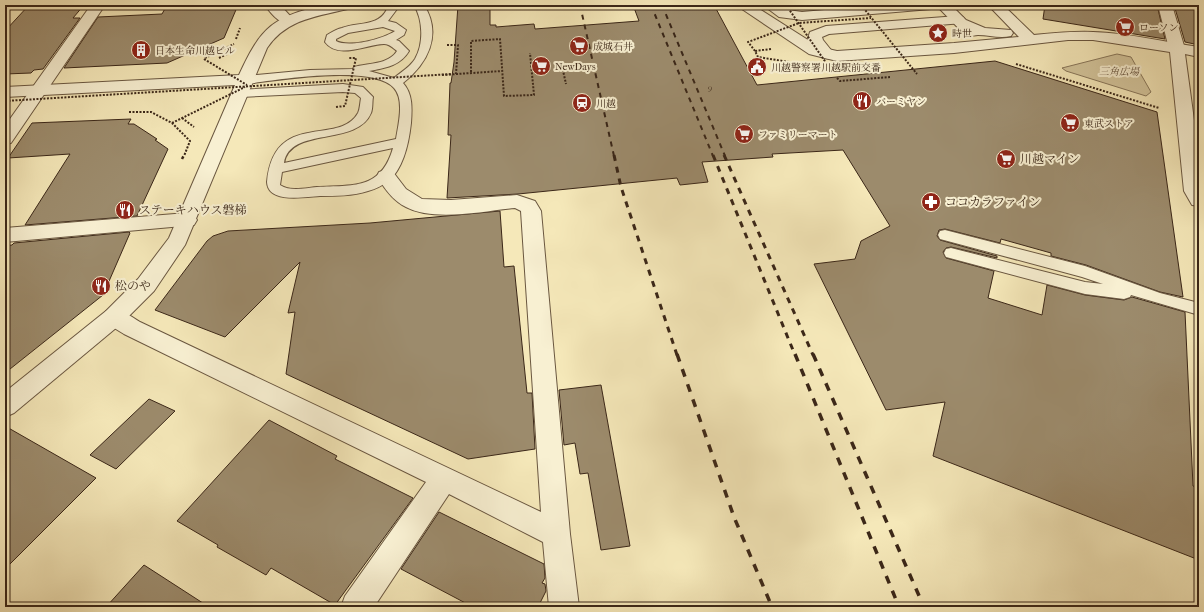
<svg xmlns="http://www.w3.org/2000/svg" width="1204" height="612" viewBox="0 0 1204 612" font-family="'IM FELL French Canon','Noto Serif JP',serif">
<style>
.green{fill:#d5c79e;stroke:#88775b}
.building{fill:#9c8b6c;stroke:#3b2718}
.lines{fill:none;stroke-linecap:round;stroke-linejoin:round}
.service-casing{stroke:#6a5740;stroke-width:2}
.minor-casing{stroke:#6a5740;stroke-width:2}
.tertiary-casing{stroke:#6a5740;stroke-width:2}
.path-far1{stroke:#3b2718;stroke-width:2;stroke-dasharray:2 1.5;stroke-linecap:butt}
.path{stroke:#3b2718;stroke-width:2.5;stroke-dasharray:3 2;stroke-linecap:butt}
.service{fill:#f8f0d2;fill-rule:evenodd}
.minor{fill:#f8f0d2;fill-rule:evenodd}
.tertiary{fill:#f8f0d2;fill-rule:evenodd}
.rail-far2{stroke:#3b2718;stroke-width:2;stroke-dasharray:5 5;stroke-linecap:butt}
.rail-far1{stroke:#3b2718;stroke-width:3;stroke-dasharray:6 6;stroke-linecap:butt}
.rail{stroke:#3b2718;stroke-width:3.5;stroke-dasharray:8 8;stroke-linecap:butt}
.path-bridge{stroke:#3b2718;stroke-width:2;stroke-dasharray:2 1.5;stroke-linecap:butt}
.labels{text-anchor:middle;stroke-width:4;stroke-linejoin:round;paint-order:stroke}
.far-number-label{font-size:9px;fill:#53402d}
.far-poi-label{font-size:10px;fill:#3b2718;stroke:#f8f0d2;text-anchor:start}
.far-park-label{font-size:10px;font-style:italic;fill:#624f3a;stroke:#f8f0d2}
.poi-label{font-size:12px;fill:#3b2718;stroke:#f8f0d2;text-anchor:start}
</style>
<rect width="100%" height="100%" fill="#f5e8b9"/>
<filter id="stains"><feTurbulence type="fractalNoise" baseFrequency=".005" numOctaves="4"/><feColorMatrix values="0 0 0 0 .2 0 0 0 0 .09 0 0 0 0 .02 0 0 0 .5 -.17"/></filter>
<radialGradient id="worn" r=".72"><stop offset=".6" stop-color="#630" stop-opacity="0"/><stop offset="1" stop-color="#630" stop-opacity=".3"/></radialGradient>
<path class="green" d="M1117 54 1131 57 1151 92 1146 96 1066 71 1062 68Z"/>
<path class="building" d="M29 5H84L73 18H80L43 69 34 70 31 73 5 74V31Z
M167 5H238L224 38 167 63 64 68 98 17 162 14Z
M458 5H490V25H496V27L534 24 535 29 639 21 633 5H714L757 85 995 61 1157 112 1183 297 1160 292 1086 265 1051 256V253L1001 239 1000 243 945 229 939 230 937 236 940 240 997 256V258L951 247 946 248 943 252 946 258 994 271 988 298 1042 315 1047 285 1085 295 1124 300 1132 297 1185 312 1193 486 1199 488V560L933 456 945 402 886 410 814 264 855 259 861 241 890 226 843 150 772 154 773 157 702 162 708 182 680 185 677 178 518 194 447 198 451 135H448L450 83H451L454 62Z
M1045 5H1157L1165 39 1043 19Z
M1174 5H1199V45L1185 42Z
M131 119 128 124H134L157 139 155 140 168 149 137 216 25 225 70 154 8 158 32 123Z
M500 211 504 267 514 266 527 393H532L535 449 468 459 286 374 295 312 288 313 300 262 225 337 155 310 207 241 213 236 228 231 370 223Z
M129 232 130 233 103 295 5 373V246L12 245 14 243Z
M601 385 630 546 601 550 588 473 580 474 575 443 564 445 559 390Z
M149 399 175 411 116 469 90 455Z
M269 420 337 456 335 459 413 498 335 605 271 568 266 575 217 547 218 545 177 521Z
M5 426 96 478 5 569Z
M439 512 544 564 545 578 542 583 545 584 546 591 538 607H473L401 569Z
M144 565 209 607H106Z"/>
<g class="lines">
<g class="service-casing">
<path id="service" d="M384 5H394L397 9 388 21 396 23 406 30 404 35 396 40 399 41 409 51C400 66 385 68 369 71L394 78C401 72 410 67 415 59 424 43 423 20 414 5H424C443 35 427 64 403 83 413 94 412 109 411 123 409 142 404 166 390 180 383 185 376 189 368 191 352 196 336 196 320 196 305 197 268 204 267 182 274 109 339 147 358 113 360 109 360 103 361 98L355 93 343 92 241 97 235 93 237 90 343 84 363 87 373 97C372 102 373 108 371 113 357 147 290 126 284 163L396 139C398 126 405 100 394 88 372 64 277 80 246 84L240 80 246 76 310 70 353 69 354 67C368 63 388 65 397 51 393 48 390 44 384 44 368 44 338 60 325 42L327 35C332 32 337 29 342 28 356 22 379 27 387 9ZM383 27 395 31C383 39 349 48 336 41V39L348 33ZM393 148C381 190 353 185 317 187 305 188 291 192 280 185L282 172Z
M945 230 1085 266 1160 293 1199 303V315L1131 295 1130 297 1124 299 1085 294 946 257 944 253 946 249 951 248 1085 282 1103 284 1082 277 940 239 938 235 940 231Z"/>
</g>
<g class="minor-casing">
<path id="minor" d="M91 5H105L11 143 5 144V126Z
M265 5H280L294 20 292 23C281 26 271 14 265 5Z
M763 5H780L788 10 802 12 881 5H938L936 8 931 9 802 20 779 17Z
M1158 5H1172L1185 49 1182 52H1172L1169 49Z
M958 16 963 17 965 20 963 23 829 34 822 37 823 40 835 55 832 58C820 61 814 50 807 41L810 32 826 26Z
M386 170 393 172 406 189 422 199 451 200 517 195 535 201 541 211 570 534 579 607H549L543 542 449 494 374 607H341L345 596 426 482 124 334 106 323 103 317 106 311C119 307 129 315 140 322L541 512 521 211 515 208C484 211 434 222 406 207 393 201 384 188 377 176L379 172Z
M187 213 194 215 197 220 194 225 5 242V228Z"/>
</g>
<g class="tertiary-casing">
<path id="tertiary" d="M326 5H354L352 8C320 16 287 18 267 48L185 245 154 291 122 323 14 413 5 417V392L106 311 138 279 169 238 235 85 5 97V87L239 75C261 27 273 16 326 5Z
M736 5H753L819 47 837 51 954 43 1019 37 988 5H1003L1034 35C1054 33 1073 31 1093 32 1128 33 1164 42 1199 47V57L1185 54 1199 157V206L1192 205 1184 191 1170 52 1093 40H1068L954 53 837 61 809 54Z
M936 5H951L966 20 985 28 1011 30 1013 33 1011 36C1000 39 989 35 978 35 974 35 971 37 966 36Z"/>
</g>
<path class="path-far1" d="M236 39 240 28
M447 45H458L456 74
M771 49 755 51 758 57 789 62
M205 58 234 44
M219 58 227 54
M1016 64 1159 108
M562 66 566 84
M471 72V41L500 39 504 96 534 95 530 53
M442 75 502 71
M837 78 840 81 890 77
M129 112H151L172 123 190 141 184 156
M182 118 194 127"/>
<path class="path" d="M182 159 184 155"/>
<use href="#service" class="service"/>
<use href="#minor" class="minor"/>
<use href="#tertiary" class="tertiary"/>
<path class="rail-far2" d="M580 5 614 156
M651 5 713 156
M662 5 725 156"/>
<path class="rail-far1" d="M614 155 621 187 677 355
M713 155 795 355
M724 155 813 355"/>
<path class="rail" d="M677 354 734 517 772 607
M795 354 899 607
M813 354 924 607"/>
<path class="path-bridge" d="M786 5 831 70
M861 5 917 74
M755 51 748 42 799 23 871 18
M204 59 247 85
M5 101 452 74
M336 107 345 106 356 58H348
M172 123 245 87"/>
</g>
<defs>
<g id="supermarket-disc" transform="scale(1)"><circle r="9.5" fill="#8f2418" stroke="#f8f0d2"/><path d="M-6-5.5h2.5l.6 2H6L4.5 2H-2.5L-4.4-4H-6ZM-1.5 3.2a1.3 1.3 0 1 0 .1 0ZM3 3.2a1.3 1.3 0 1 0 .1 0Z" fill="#fff"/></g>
<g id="sight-disc" transform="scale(1)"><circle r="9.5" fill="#8f2418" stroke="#f8f0d2"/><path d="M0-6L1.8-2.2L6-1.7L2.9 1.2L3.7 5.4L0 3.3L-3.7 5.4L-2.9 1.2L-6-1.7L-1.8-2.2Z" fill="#fff"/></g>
<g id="building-disc" transform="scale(1)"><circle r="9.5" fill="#8f2418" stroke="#f8f0d2"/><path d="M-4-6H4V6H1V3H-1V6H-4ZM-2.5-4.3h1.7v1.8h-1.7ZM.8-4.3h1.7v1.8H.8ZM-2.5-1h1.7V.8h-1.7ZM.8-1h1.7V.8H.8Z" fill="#fff"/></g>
<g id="civic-disc" transform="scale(1)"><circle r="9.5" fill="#8f2418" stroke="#f8f0d2"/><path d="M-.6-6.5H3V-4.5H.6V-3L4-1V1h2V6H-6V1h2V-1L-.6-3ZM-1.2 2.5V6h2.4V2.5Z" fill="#fff"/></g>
<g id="restaurant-disc" transform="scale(1)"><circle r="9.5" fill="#8f2418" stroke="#f8f0d2"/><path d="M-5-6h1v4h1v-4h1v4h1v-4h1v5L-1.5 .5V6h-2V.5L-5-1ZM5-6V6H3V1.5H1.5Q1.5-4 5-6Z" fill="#fff"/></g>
<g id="station-disc" transform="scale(1)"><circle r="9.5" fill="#8f2418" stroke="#f8f0d2"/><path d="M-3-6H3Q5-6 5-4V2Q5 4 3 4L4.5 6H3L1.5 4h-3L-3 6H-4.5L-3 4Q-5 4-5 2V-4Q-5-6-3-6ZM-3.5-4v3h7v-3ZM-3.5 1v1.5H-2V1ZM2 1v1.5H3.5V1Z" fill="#fff"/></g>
<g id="pharmacy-disc" transform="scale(1)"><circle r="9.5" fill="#8f2418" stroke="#f8f0d2"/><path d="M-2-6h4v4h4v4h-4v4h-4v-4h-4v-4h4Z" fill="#fff"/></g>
</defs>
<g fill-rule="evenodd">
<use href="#supermarket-disc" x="1125" y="27"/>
<use href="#sight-disc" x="938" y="33"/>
<use href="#supermarket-disc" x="579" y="46"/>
<use href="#building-disc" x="141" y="50"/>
<use href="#supermarket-disc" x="541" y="66"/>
<use href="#civic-disc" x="757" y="67"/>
<use href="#restaurant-disc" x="862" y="101"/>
<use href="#station-disc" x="582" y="103"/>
<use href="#supermarket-disc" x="1070" y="123"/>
<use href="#supermarket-disc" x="744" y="134"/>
<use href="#supermarket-disc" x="1006" y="159"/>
<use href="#pharmacy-disc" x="931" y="202"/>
<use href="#restaurant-disc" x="125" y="210"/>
<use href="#restaurant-disc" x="101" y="286"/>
</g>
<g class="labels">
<g class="far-number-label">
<text x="710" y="90">9</text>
</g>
<g class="far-poi-label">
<text x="1139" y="31">ローソン</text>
<text x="952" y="37">時世</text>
<text x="593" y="50">成城石井</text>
<text x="155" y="54">日本生命川越ビル</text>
<text x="555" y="70">NewDays</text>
<text x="771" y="71">川越警察署川越駅前交番</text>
<text x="876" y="105">バーミヤン</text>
<text x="596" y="107">川越</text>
<text x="1084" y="127">東武ストア</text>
<text x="758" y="138">ファミリーマート</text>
</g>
<g class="far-park-label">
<text x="1119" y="75">三角広場</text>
</g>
<g class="poi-label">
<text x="1020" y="163">川越マイン</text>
<text x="945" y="206">ココカラファイン</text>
<text x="139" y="214">ステーキハウス磐梯</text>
<text x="115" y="290">松のや</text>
</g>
</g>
<rect width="1204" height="612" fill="none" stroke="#f5e8b9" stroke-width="20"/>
<rect x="6" y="6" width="1192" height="600" fill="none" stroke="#3b2718" stroke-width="2"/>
<rect x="10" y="10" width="1184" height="592" fill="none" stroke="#3b2718"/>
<rect width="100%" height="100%" filter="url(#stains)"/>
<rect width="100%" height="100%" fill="url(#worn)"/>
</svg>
